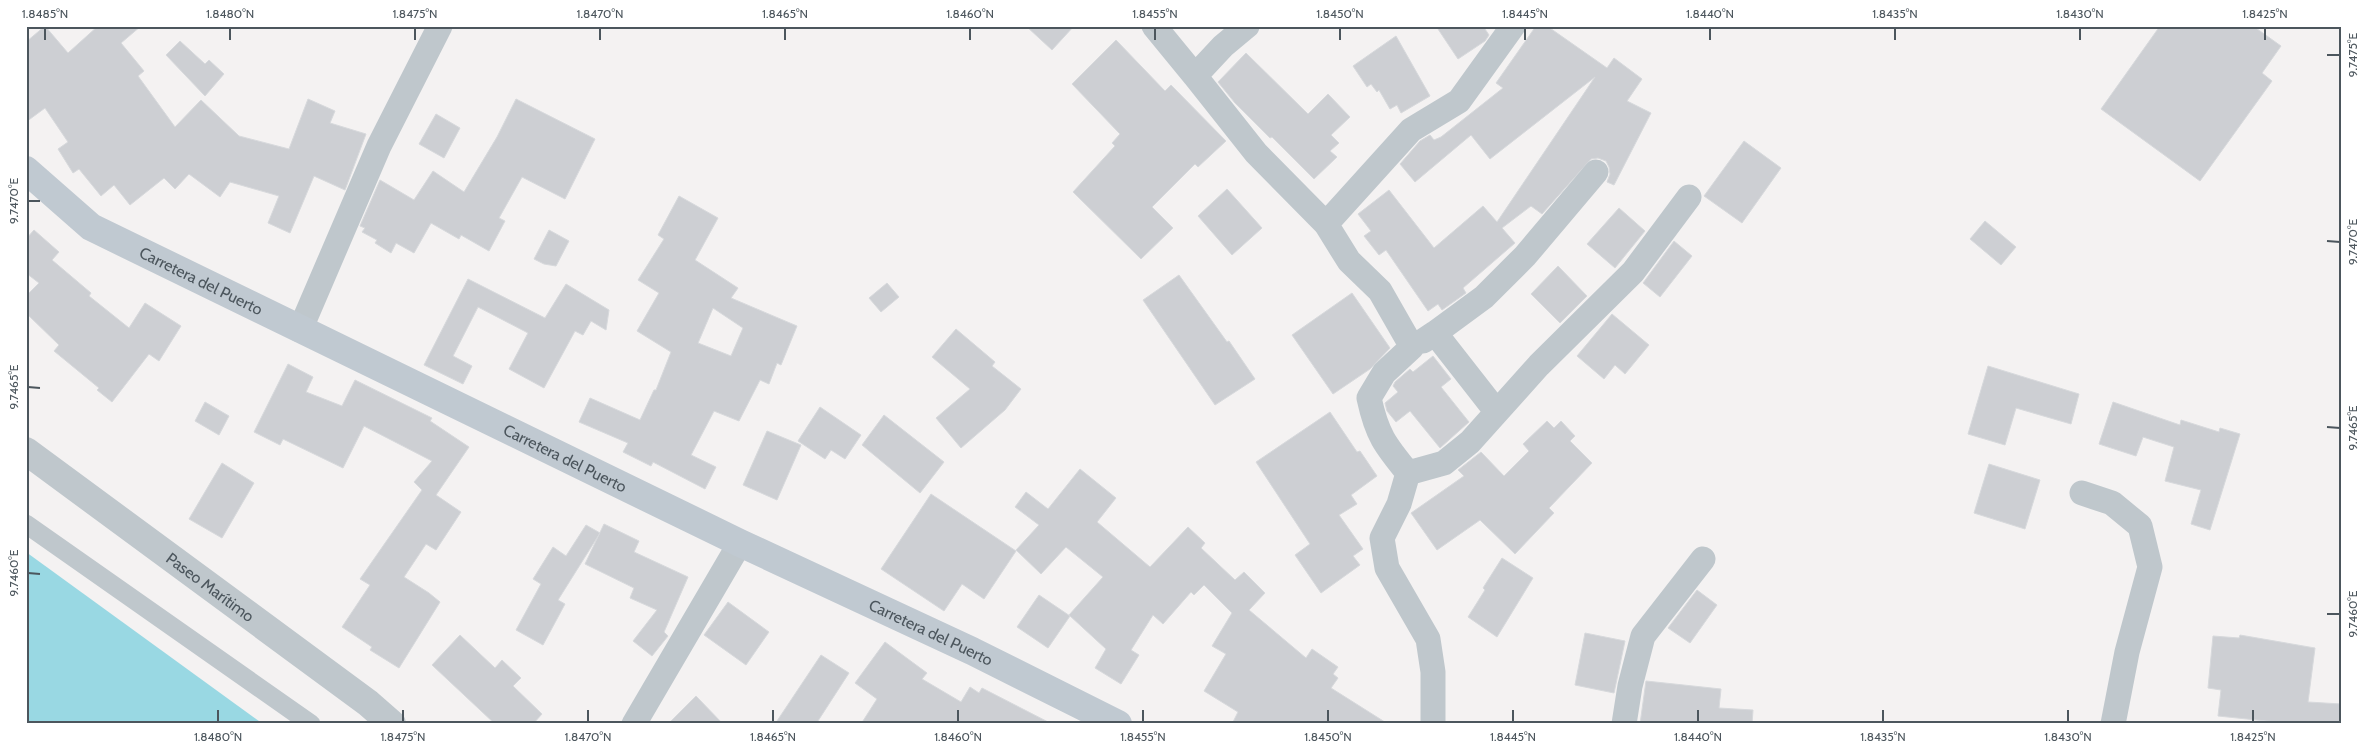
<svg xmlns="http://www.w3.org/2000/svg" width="2367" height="750" viewBox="0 0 2367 750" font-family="Cabin,sans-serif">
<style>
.water{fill:#99d8e3}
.building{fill:#cdcfd3;stroke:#d7d9dc;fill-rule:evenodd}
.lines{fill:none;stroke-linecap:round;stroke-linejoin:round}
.pedestrian{stroke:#bfc7cc;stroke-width:19}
.minor{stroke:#bfc7cc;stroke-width:25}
.tertiary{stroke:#bfc7cc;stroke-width:28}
.secondary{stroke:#c0c9d1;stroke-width:28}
.ticks{fill:none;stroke:#4c565d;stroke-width:2}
.labels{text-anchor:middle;stroke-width:4;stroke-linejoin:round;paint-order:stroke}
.street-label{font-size:16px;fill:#4c565d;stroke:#fff}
.neatline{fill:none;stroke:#4c565d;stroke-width:2}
.ticks-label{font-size:12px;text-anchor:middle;fill:#4c565d}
</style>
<rect width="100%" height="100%" fill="#f4f2f2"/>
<path class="water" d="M26 552 263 724H26Z"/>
<path class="building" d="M45 26 68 53 98 26H141L121 43 144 71 138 76 175 127 201 100 239 136 289 149 308 99 335 111 330 123 366 134 345 190 314 176 290 233 268 223 279 196 230 182 220 197 189 174 175 189 164 178 130 205 114 185 101 196 79 169 73 173 58 149 68 142 45 108 26 122V42Z
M1026 26H1074L1052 50Z
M1436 26H1483L1489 35 1485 41 1458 59Z
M1536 26H1547L1607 68 1614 58 1642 79 1627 101 1651 113 1614 185 1607 182 1610 174 1609 167 1606 161 1598 158 1591 159 1542 214 1531 206 1502 228 1515 243 1463 288 1466 293 1442 310 1438 304 1428 311 1386 250 1379 255 1364 236 1371 231 1358 214 1389 190 1434 248 1483 206 1497 222 1595 77 1490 159 1471 135 1415 182 1400 164 1420 141 1430 135 1434 140 1441 137 1503 88 1496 83Z
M2160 26H2253L2281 46 2262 73 2272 81 2200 181 2101 109Z
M1396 36 1430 96 1401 113 1397 105 1390 109 1379 90 1377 92 1371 84 1367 87 1353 66Z
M1116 40 1165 91 1171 85 1226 141 1198 167 1195 164 1152 207 1173 228 1141 259 1073 192 1115 146 1112 143 1120 134 1072 84Z
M180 41 205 64 209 60 224 74 205 96 166 55Z
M1246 53 1308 114 1328 94 1350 117 1331 135 1339 143 1330 151 1337 157 1314 179 1272 137 1270 138 1235 103 1218 82Z
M516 99 595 139 565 199 522 177 499 218 505 221 489 251 461 235 459 239 431 223 414 253 396 243 391 253 375 243 377 240 362 232 365 228 360 226 380 180 414 200 433 171 464 192 497 137Z
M436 114 460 128 444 158 419 144Z
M1744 141 1781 168 1742 223 1704 196Z
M1227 189 1262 228 1232 255 1198 216Z
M679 196 718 218 695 260 738 288 731 298 797 326 781 365 777 363 769 384 760 380 739 421 714 411 691 455 716 467 705 489 653 462 651 466 623 452 628 443 579 422 590 398 640 420 654 390H656L671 352 637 331 659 293 638 280 664 239 658 235ZM713 308 743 328 731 356 698 343Z
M1619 208 1645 231 1615 268 1587 244Z
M1985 221 2016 247 2001 265 1970 239Z
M34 230 59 252 52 260 91 293 89 296 129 328 145 303 181 326 159 361 149 354 112 402 97 390 99 388 54 351 59 345 26 313V296L39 283 26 273V239Z
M549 230 569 241 556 266 544 264 534 259Z
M1674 241 1692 256 1660 297 1643 283Z
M1558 266 1587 296 1560 323 1531 294Z
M1179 275 1227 342 1229 341 1255 379 1215 405 1143 300Z
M468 279 545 318 566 284 609 310 606 330 591 321 583 335 575 331 544 388 509 369 528 333 478 307 453 356 472 366 463 384 424 365Z
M887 283 899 297 881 312 869 298Z
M1352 293 1390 348 1370 369 1333 394 1292 335Z
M1612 314 1649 345 1625 374 1615 365 1604 379 1577 356Z
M956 329 995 362 992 366 1021 389 1005 410 961 448 936 418 970 389 932 357Z
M1433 356 1451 379 1441 387 1469 422 1440 448 1410 411 1396 422 1387 411 1385 403 1398 392 1393 386 1395 382 1410 369 1413 372Z
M288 364 313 377 306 392 342 406 355 380 432 418 430 421 469 447 436 495 461 512 436 550 426 544 404 577 429 593 440 602 399 668 370 650 372 647 342 627 370 585 360 579 422 490 414 482 432 461 364 426 343 468 283 439 280 445 254 432Z
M1988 366 2079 394 2071 424 2016 408 2005 445 1968 434Z
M205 402 229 416 219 435 195 421Z
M2113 402 2180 425 2181 420 2219 432 2220 428 2240 434 2210 530 2191 524 2201 490 2165 481 2174 447 2143 437 2136 456 2099 444Z
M820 407 861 435 845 459 831 450 825 459 798 441Z
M1330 412 1357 452 1360 451 1377 476 1351 495 1357 504 1339 515 1363 549 1353 556 1360 565 1321 593 1295 555 1310 544 1256 462Z
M884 415 944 462 920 493 862 445Z
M1547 421 1554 428 1561 421 1575 436 1570 441 1592 463 1549 508 1554 513 1515 554 1480 520 1437 550 1411 513 1464 476 1458 470 1481 452 1504 476 1529 451 1523 444Z
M767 431 801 445 777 500 743 485Z
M222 463 254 483 222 538 189 519Z
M1989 464 2040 480 2025 529 1974 513Z
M1080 469 1116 498 1097 522 1150 567 1188 527 1205 543 1201 548 1235 580 1244 572 1265 593 1249 610 1306 658 1312 649 1338 667 1333 674 1338 678 1331 688 1388 724H1232L1238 712 1204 691 1226 654 1212 646 1232 613 1204 585 1194 595 1191 592 1163 624 1153 615 1131 650 1139 655 1121 684 1095 668 1106 649 1069 615 1103 577 1066 547 1041 574 1016 550 1039 525 1015 507 1026 492 1048 509Z
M931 494 1016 551 984 599 962 584 944 611 881 569Z
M604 524 639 541 634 552 688 577 664 632 668 636 652 656 633 641 657 610 630 598 634 588 585 564Z
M586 525 600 533 558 600 565 604 543 645 516 630 541 584 533 579 553 547 566 556Z
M1502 558 1533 578 1497 637 1468 617 1485 590 1483 588Z
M1697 590 1717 605 1690 643 1668 628Z
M1039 595 1070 616 1048 648 1017 627Z
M728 602 769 632 746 665 704 635Z
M1585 633 1625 641 1614 693 1575 685Z
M460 635 495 668 502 660 521 678 513 686 542 714 533 724H495L432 665Z
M2240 635 2315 648 2308 702 2341 704V724H2295L2218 716 2221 690 2208 688 2213 636 2239 638Z
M885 642 927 673 922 679 961 702 970 687 979 693 982 688 1052 724H861L877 699 855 683Z
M821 655 849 673 816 724H775Z
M1646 681 1721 689 1719 708 1753 710 1752 724H1640Z
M696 696 723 724H668Z"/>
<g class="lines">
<path class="pedestrian" d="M26 524 311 724"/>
<path class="minor" d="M1154 26 1195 76
M1247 26 1223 46 1195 76 1256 153 1326 224 1349 261 1380 291 1412 347 1384 373 1369 398C1377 435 1385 445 1408 473L1399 504 1382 538 1387 568 1428 639 1433 672V724
M1326 224 1411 130 1459 101 1513 26
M300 330 379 146 440 26
M1435 333 1484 297 1525 256 1596 172
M1423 341 1435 333 1496 411
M1408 473 1444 463 1470 442 1539 365 1633 272 1689 197
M2082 493 2112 503 2140 526 2150 567 2127 652 2113 724
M634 724 740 543
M1624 724 1630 686 1643 636 1703 559"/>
<path class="tertiary" id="s1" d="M26 451 368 703 392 724"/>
<path class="secondary" id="s2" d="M26 170 91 227 740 543 972 651 1118 724"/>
</g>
<path class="ticks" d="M45 40V28M230 40V28M415 40V28M600 40V28M785 40V28M970 40V28M1155 40V28M1340 40V28M1525 40V28M1710 40V28M1895 40V28M2080 40V28M2265 40V28M2327 55H2340M28 201H40M2327 241 2340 242M28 387 40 388M2327 427 2340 428M28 573 40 574M2327 614H2340M218 722V710M403 722V710M588 722V710M773 722V710M958 722V710M1143 722V710M1328 722V710M1513 722V710M1698 722V710M1883 722V710M2068 722V710M2253 722V710"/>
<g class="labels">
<g class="street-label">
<text dy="6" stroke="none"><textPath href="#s2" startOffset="209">Carretera del Puerto</textPath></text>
<text dy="6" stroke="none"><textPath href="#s2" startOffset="614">Carretera del Puerto</textPath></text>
<text dy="6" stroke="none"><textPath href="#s1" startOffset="229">Paseo Marítimo</textPath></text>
<text dy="6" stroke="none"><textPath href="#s2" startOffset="1019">Carretera del Puerto</textPath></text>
</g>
</g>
<rect width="2367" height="750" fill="none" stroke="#ffffff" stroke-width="55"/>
<rect x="28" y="28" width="2312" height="694" class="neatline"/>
<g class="ticks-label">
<text x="45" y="18">1.8485°N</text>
<text x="230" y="18">1.8480°N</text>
<text x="415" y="18">1.8475°N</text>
<text x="600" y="18">1.8470°N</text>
<text x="785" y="18">1.8465°N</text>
<text x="970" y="18">1.8460°N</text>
<text x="1155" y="18">1.8455°N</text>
<text x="1340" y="18">1.8450°N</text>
<text x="1525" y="18">1.8445°N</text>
<text x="1710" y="18">1.8440°N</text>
<text x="1895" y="18">1.8435°N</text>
<text x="2080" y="18">1.8430°N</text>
<text x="2265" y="18">1.8425°N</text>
<text transform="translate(2353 55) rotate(-90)" y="4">9.7475°E</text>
<text transform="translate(14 201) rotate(-90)" y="4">9.7470°E</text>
<text transform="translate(2353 242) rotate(-90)" y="4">9.7470°E</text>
<text transform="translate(14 387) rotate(-90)" y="4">9.7465°E</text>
<text transform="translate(2353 428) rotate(-90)" y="4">9.7465°E</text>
<text transform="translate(14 573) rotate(-90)" y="4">9.7460°E</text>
<text transform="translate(2353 614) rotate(-90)" y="4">9.7460°E</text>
<text x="218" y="741">1.8480°N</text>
<text x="403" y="741">1.8475°N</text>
<text x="588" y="741">1.8470°N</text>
<text x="773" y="741">1.8465°N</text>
<text x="958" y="741">1.8460°N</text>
<text x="1143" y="741">1.8455°N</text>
<text x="1328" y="741">1.8450°N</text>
<text x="1513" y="741">1.8445°N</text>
<text x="1698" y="741">1.8440°N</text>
<text x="1883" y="741">1.8435°N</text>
<text x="2068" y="741">1.8430°N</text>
<text x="2253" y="741">1.8425°N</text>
</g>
</svg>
